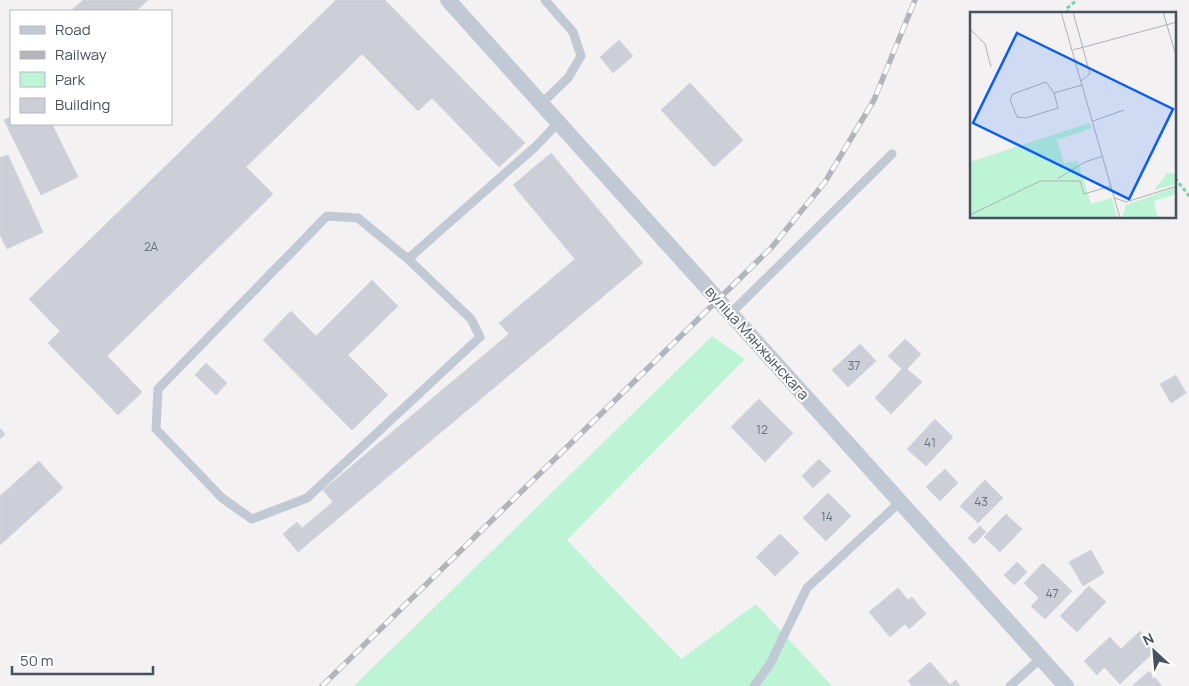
<svg xmlns="http://www.w3.org/2000/svg" width="1189" height="686" viewBox="0 0 1189 686" font-family="Manrope,sans-serif">
<style>
.green{fill:#bdf4d6}
.building{fill:#cccfd7;stroke:#d4d6dd}
.lines{fill:none;stroke-linecap:round;stroke-linejoin:round}
.path{stroke:#71d5ac;stroke-width:3;stroke-dasharray:4 2.5;stroke-linecap:butt}
.lane{stroke:#c1cad4;stroke-width:9}
.street{stroke:#c1cad4;stroke-width:16}
.rail-casing{stroke:#b2b5bc;stroke-width:5.5}
.rail{stroke:#fff;stroke-width:4;stroke-dasharray:11;stroke-linecap:butt}
.labels{text-anchor:middle;stroke-width:4;stroke-linejoin:round;paint-order:stroke}
.number-label{font-size:12px;fill:#68717e}
.street-label{font-size:15px;fill:#475260;stroke:#fff}
.inset-road{fill:none;stroke:#aeb1b7;stroke-width:1}
.view{fill:#095df6;fill-opacity:0.15;stroke:#095df6;stroke-width:2.5}
.inset-edge{fill:none;stroke:#475260;stroke-width:2.5}
</style>
<rect width="100%" height="100%" fill="#f3f1f1"/>
<path class="green" d="M712 336 745 359 567 540 681 659 756 604 832 686H354Z"/>
<path class="building" d="M83 0H148L136 11H71Z
M336 0H385L525 143 499 167 432 98 418 111 362 54 246 167 273 194 107 356 142 392 118 415 48 343 60 331 29 299Z
M619 40 633 56 613 73 600 57Z
M690 83 743 140 714 167 661 110Z
M11 117V124H52L78 177 41 195 4 120Z
M551 153 643 263 298 552 283 534 297 522 302 528 333 502 323 490 509 334 499 323 575 259 513 185Z
M8 155 43 232 7 249 0 235V158Z
M372 280 398 306 348 355 388 395 352 430 263 340 291 311 316 336Z
M905 339 921 354 907 369 922 382 891 414 875 398 902 369 888 356Z
M860 344 876 361 848 387 832 370Z
M206 363 227 383 216 395 195 375Z
M1176 375 1186 393 1171 403 1160 384Z
M759 399 793 433 765 462 731 427Z
M935 419 953 437 926 466 907 449Z
M0 428 5 434 0 439Z
M819 459 831 471 813 488 802 476Z
M39 461 63 488 0 545V496Z
M945 469 958 483 940 501 926 487Z
M985 480 1003 498 978 523 960 506Z
M828 493 851 516 826 541 803 518Z
M1006 514 1022 529 1000 552 984 537Z
M980 526 986 532 974 544 968 538Z
M780 534 799 553 775 576 756 557Z
M1091 550 1104 573 1083 586 1069 562Z
M1017 562 1027 572 1014 585 1004 575Z
M1043 563 1072 591 1045 619 1031 606 1039 598 1024 583Z
M1089 586 1106 602 1077 632 1060 616Z
M898 588 908 600 912 597 926 614 909 629 905 624 890 637 869 612Z
M1140 631 1157 649 1120 684 1104 667 1097 675 1084 661 1110 637 1121 649Z
M930 662 950 685 956 680 960 686H912L908 681Z
M1149 671 1162 686H1132Z"/>
<g class="lines">
<path class="path" d="M1068 14 1066 9 1077 0
M1175 178 1189 196"/>
<path class="lane" d="M541 104 568 78 581 56 573 32 545 0
M408 259 471 319 480 337 307 498 252 519 222 498 156 429 158 389 327 216 358 218 408 259 535 147 558 123
M731 313 892 154
M754 686 770 664 807 588 900 502
M1010 686 1040 659"/>
<path class="street" d="M448 0 1066 686"/>
<g class="rail-casing">
<path id="rail" d="M322 686 772 247 825 182 874 100 915 0"/>
</g>
<use href="#rail" class="rail"/>
</g>
<g class="labels">
<g class="number-label">
<text x="151" y="251">2А</text>
<text x="854" y="370">37</text>
<text x="762" y="434">12</text>
<text x="930" y="447">41</text>
<text x="981" y="506">43</text>
<text x="827" y="521">14</text>
<text x="1052" y="598">47</text>
</g>
<g class="street-label">
<text transform="translate(757 343) rotate(48)" y="5">вуліца Мянжынскага</text>
</g>
</g>
<g transform="translate(970 12)">
<rect width="206" height="206" fill="#f3f1f1"/>
<path d="M119 111 122 116 87 128 94 151 108 149 121 192 142 186 147 206H0V150ZM198 160 206 162V172L184 178ZM206 175V182L184 189 188 206H152L156 193Z" fill="#bdf4d6"/>
<path class="inset-road" d="M91 0 150 206M103 0 120 62 111 69M193 0 207 47M0 17 15 32 21 55M103 38 207 10M84 81 88 96 56 106 47 105 40 87 43 82 76 70 84 81 112 73M123 109 154 98M87 167 115 150 133 144M145 186 156 190 207 174M0 203 70 169H110L114 182 141 174"/>
<path class="view" d="M47 21 203 97 159 187 3 111Z"/>
<rect width="206" height="206" class="inset-edge"/>
</g>
<rect x="10" y="10" width="162" height="115" fill="#ffffff" stroke="#b5babf"/>
<rect x="20" y="26" width="25" height="8" fill="#c1cad4" stroke="#b5babf"/>
<text x="55" y="35" font-size="15" fill="#475260">Road</text>
<rect x="20" y="51" width="25" height="8" fill="#b2b5bc" stroke="#b5babf"/>
<text x="55" y="60" font-size="15" fill="#475260">Railway</text>
<rect x="20" y="72" width="25" height="15" fill="#bdf4d6" stroke="#b5babf"/>
<text x="55" y="85" font-size="15" fill="#475260">Park</text>
<rect x="20" y="98" width="25" height="15" fill="#cccfd7" stroke="#b5babf"/>
<text x="55" y="110" font-size="15" fill="#475260">Building</text>
<g transform="translate(1154 651) rotate(334)" stroke="#ffffff" stroke-width="4" paint-order="stroke">
<path d="M0-4L9 19L0 12L-9 19Z" fill="#475260"/>
<text y="-8" font-size="14" font-weight="bold" text-anchor="middle" fill="#475260">N</text>
</g>
<path d="M12 666v8h141v-8" fill="none" stroke="#475260" stroke-width="2.5"/>
<text x="20" y="666" font-size="15" fill="#475260" stroke="#ffffff" stroke-width="4" paint-order="stroke">50 m</text>
</svg>
